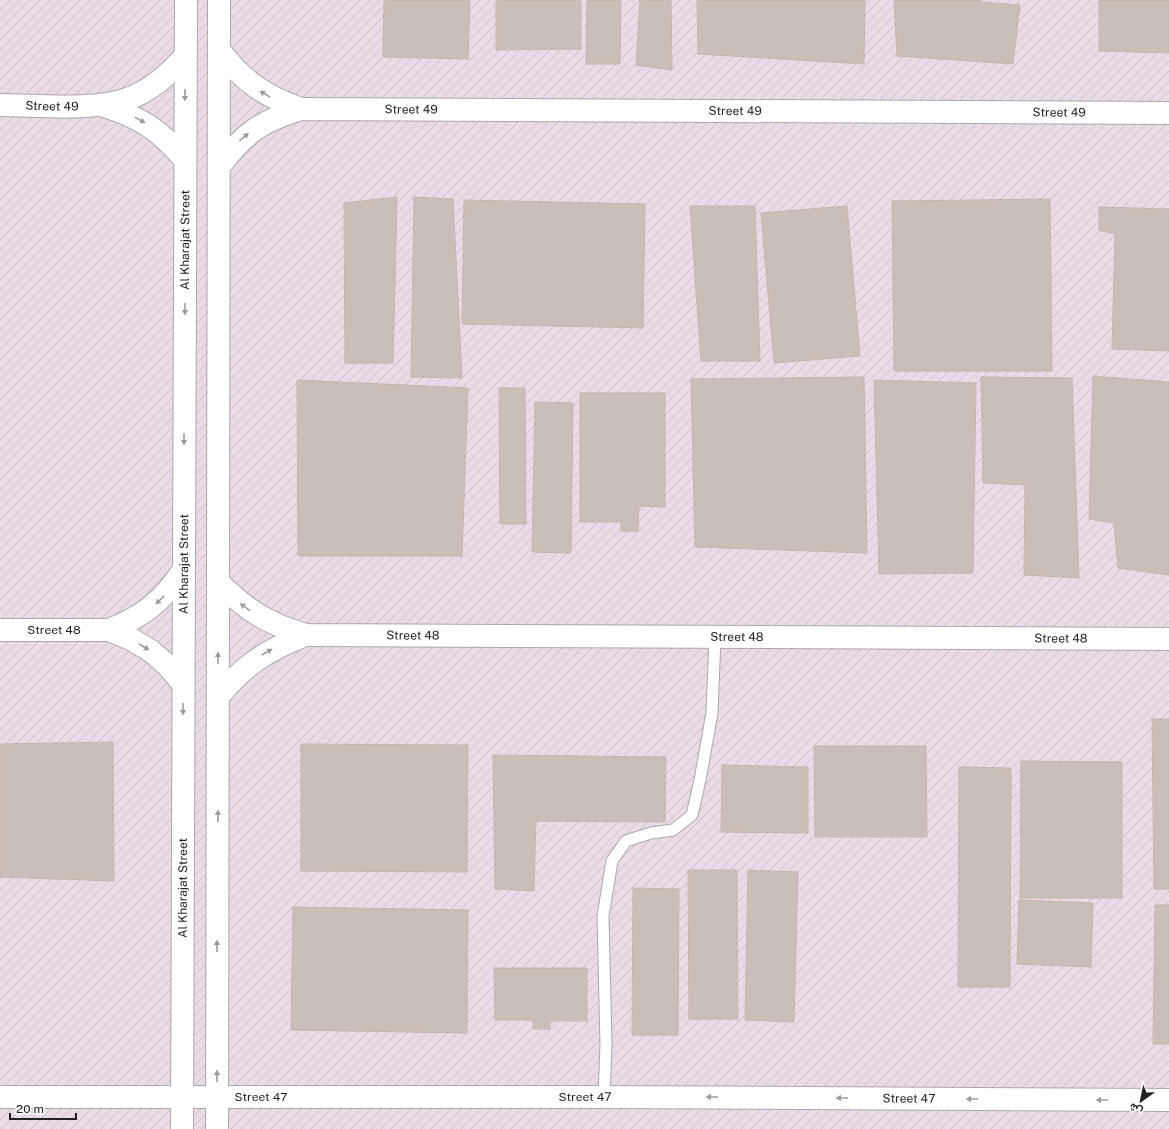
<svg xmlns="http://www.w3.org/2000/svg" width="1169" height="1129" viewBox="0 0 1169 1129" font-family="'Public Sans',Vazirmatn,sans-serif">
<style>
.industrial{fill:url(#industrial-furrows)}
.building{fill:#c7bfb8;stroke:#c4b6ab}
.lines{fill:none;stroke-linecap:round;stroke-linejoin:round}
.service-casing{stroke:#a9a9a9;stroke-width:13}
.minor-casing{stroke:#a9a9a9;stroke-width:24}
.service{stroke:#fff;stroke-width:11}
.minor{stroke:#fff;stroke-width:22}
.oneway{fill:#9c9c9c}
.labels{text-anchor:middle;stroke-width:3.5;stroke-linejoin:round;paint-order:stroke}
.street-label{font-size:12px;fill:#222;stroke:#fff}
</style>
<defs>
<pattern id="industrial-furrows" width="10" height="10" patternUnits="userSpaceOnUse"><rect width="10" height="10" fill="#ebdbe8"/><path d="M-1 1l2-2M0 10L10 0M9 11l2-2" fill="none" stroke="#c9bcc7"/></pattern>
</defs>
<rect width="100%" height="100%" fill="#f2efe9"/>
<path class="industrial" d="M0 0H1169V1129H0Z"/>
<path class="building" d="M384 0H470L468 59 383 57Z
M496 0H581V49L496 50Z
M587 0H621L620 64H586Z
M640 0H671L672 70 636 65Z
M697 0H865L864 64 698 54Z
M894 0H981V2L1020 5 1013 64 897 56Z
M1099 0H1169V53L1099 51Z
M397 197 393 363H345L344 203Z
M414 197 453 199 462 378 411 377Z
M1050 199 1052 371H894L892 201Z
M464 200 645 204 643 328 462 324Z
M690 206H755L760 361H701Z
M847 206 860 356 774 363 761 213Z
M1099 207 1169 209V351L1112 349 1115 234 1099 230Z
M1093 376 1169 382V575L1118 568 1114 523 1089 519Z
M864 377 867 553 695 547 691 379Z
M981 377 1072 378 1079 578 1024 575 1025 485 983 483Z
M297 380 468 388 462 556H298Z
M874 380 976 383 973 573 879 574Z
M499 388H525L526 524H500Z
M580 393H665V507L639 506 638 531H621V522H580Z
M535 402 573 403 571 553 532 552Z
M1152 719H1169V889H1154Z
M113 742 114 881 0 877V744Z
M301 744 468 745 467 872 301 871Z
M814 746H926L927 837H815Z
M493 755 666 757 665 822 536 821 534 891 495 889Z
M1021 761 1122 762V898H1020Z
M722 765 808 767V833L721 832Z
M959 767 1011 768 1010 987H958Z
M688 870H737L738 1019H689Z
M748 870 798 872 794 1022 745 1020Z
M633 888 679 889 678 1035H632Z
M1019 900 1093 903 1091 967 1017 964Z
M1155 905H1169V1044H1153Z
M293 907 468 910 467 1033 291 1030Z
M494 968H587V1021H550V1029H533V1020H495Z"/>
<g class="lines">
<g class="service-casing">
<path id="service" d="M604 1097 606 1045 603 916 612 861 626 841 651 833 673 830 692 815 700 780 712 713 715 637"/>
</g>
<g class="minor-casing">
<g id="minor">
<path d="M219 50C243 81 264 96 301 109"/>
<path id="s1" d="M0 105C36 105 95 111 127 99 151 91 169 74 185 56"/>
<path d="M104 106C140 117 161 131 185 160"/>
<path id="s2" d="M219 167C243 134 261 121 301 109L1169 113"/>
<path id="s3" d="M218 582C246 610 268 624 306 635L1169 639"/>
<path id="s4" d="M0 630H109L131 639 151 651 168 666 183 684"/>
<path d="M109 630C144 616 163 601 184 569"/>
<path d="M218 697C244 665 267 650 306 635"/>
<path id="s5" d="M0 1097H604L1169 1100"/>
<path id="s6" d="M182 1129 186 0"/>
<path d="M217 1129 219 0"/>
</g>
</g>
<use href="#service" class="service"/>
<use href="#minor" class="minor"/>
</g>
<defs><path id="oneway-solid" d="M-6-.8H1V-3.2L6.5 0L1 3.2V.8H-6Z"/></defs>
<g class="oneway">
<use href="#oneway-solid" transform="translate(265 94) rotate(-149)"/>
<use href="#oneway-solid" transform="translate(185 95) rotate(90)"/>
<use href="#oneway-solid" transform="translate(140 120) rotate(29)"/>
<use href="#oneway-solid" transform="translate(244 137) rotate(-40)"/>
<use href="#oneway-solid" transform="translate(185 309) rotate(90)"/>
<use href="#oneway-solid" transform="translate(184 439) rotate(90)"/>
<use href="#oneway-solid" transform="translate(160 600) rotate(135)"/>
<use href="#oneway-solid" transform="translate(245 607) rotate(-144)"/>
<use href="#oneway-solid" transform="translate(144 647) rotate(31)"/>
<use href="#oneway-solid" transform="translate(267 652) rotate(-30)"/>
<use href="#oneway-solid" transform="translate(218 658) rotate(-90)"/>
<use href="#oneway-solid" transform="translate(183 709) rotate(90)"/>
<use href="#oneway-solid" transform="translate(218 816) rotate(-90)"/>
<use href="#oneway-solid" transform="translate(217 946) rotate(-90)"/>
<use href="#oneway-solid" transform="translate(217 1076) rotate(-90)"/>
<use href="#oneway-solid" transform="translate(712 1097) rotate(-180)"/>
<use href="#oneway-solid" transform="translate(842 1098) rotate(-180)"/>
<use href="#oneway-solid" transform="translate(972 1099) rotate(-180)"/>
<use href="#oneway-solid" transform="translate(1102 1100) rotate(-180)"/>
</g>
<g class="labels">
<g class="street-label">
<text dy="4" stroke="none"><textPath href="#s1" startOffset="52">Street 49</textPath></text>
<text dy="4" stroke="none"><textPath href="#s2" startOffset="213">Street 49</textPath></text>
<text dy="4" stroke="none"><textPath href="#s2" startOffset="537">Street 49</textPath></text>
<text dy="4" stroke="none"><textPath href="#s2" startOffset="861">Street 49</textPath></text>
<text dy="4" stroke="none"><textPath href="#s6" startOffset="889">Al Kharajat Street</textPath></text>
<text dy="4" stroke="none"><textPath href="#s6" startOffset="565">Al Kharajat Street</textPath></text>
<text dy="4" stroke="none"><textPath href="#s4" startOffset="54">Street 48</textPath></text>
<text dy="4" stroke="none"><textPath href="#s3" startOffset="211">Street 48</textPath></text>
<text dy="4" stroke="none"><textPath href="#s3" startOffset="535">Street 48</textPath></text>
<text dy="4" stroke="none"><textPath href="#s3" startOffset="859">Street 48</textPath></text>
<text dy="4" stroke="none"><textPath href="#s6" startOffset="241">Al Kharajat Street</textPath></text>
<text dy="4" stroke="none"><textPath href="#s5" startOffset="585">Street 47</textPath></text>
<text dy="4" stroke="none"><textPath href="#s5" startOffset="261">Street 47</textPath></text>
<text dy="4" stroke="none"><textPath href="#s5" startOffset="909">Street 47</textPath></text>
</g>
</g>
<g transform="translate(1141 1101) rotate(213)" stroke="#ffffff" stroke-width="3" paint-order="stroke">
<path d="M0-3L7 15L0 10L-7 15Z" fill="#222222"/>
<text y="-6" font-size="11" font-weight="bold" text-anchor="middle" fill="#222222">ش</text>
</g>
<path d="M10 1113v6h66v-6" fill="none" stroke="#222222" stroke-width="2"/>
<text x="16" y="1113" font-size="12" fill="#222222" stroke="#ffffff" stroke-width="3" paint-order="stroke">20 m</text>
</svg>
